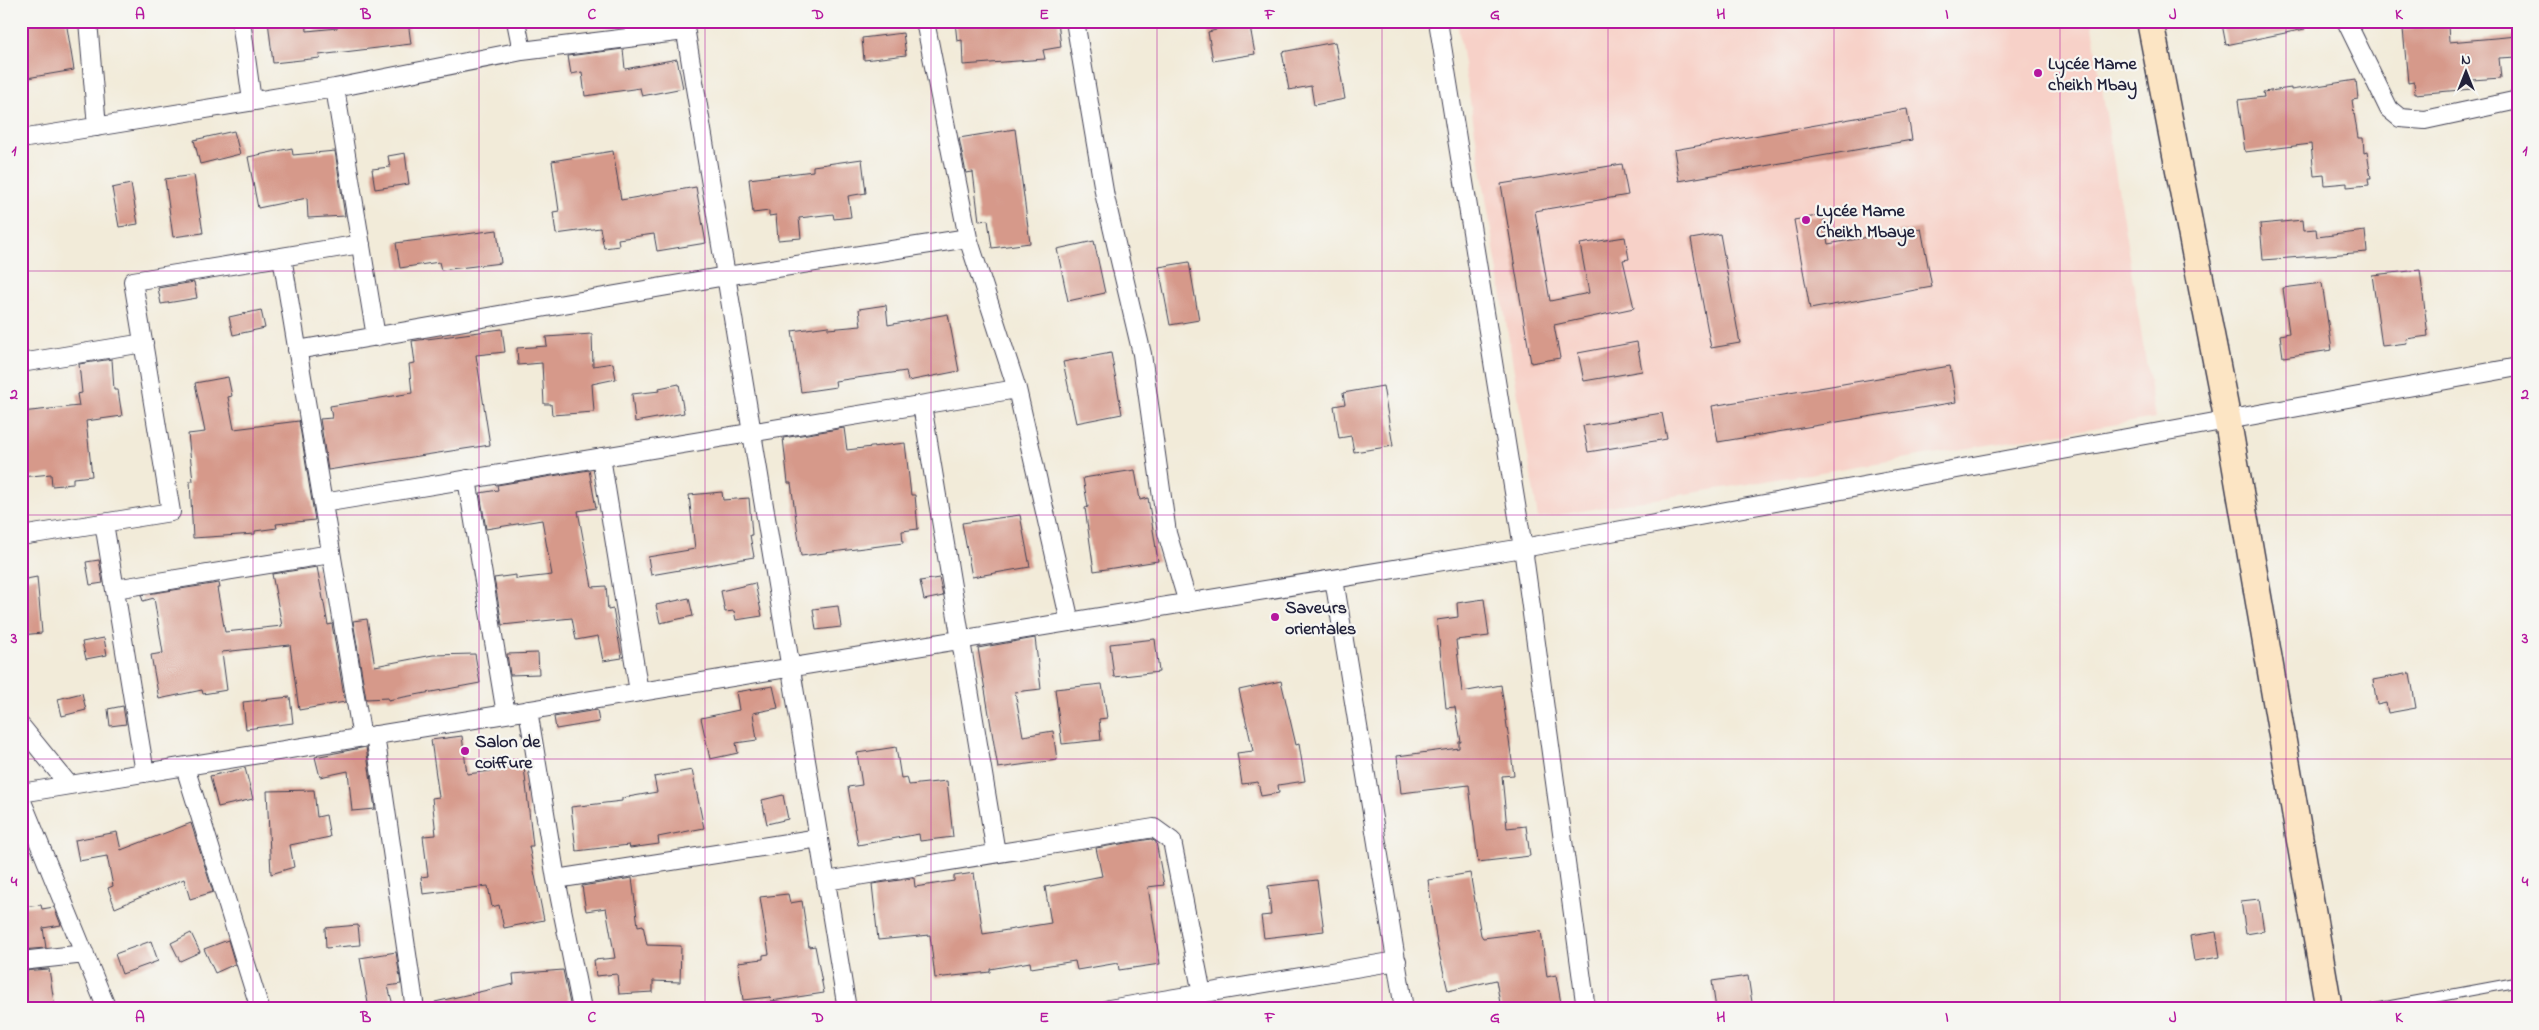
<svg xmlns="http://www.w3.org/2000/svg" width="2539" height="1030" viewBox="0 0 2539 1030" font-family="'Indie Flower',sans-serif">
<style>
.built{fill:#f7d1c8}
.building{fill:#d6998a}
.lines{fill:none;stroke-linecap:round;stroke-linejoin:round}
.lane-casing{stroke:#414053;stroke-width:11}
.street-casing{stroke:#414053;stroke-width:20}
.secondary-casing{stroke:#414053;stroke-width:29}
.lane{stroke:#fff;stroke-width:9}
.street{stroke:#fff;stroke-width:18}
.secondary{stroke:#fce5c4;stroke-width:26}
.grid{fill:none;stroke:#b5179e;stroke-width:1;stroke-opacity:0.55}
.poi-dot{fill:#b5179e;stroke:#f6f6f2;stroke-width:2}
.labels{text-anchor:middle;stroke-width:4.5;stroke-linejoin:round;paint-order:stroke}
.poi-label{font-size:18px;font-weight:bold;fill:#22223b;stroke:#f6f6f2;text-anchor:start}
.neatline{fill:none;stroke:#b5179e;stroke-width:2}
.grid-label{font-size:16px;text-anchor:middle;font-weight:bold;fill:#b5179e}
</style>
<rect width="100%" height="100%" fill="#f6f6f2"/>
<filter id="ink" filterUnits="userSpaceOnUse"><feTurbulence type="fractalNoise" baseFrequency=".02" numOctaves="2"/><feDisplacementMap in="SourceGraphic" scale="10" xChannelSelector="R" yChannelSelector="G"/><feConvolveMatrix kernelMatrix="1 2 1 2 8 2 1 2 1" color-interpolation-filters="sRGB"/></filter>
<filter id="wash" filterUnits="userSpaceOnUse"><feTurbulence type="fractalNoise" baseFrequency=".0096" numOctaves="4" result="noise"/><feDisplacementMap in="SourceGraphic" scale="20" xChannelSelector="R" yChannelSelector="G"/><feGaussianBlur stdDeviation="1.12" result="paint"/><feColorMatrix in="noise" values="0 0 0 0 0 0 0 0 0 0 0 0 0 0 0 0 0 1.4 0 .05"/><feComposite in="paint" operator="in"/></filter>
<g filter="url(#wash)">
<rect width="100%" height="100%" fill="#f2ebd9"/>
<path class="built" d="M1457 21H2091L2155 418 1538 518Z"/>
<g id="blocks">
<path class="building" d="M21 21H66L74 70 21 79Z
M268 21H306L307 31 337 28V21H408L411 44 319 55 320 58 273 63Z
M955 21H1058L1061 47 1043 50 1045 59 963 65 962 40 957 41Z
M1215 21H1249L1255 54 1213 61 1208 32 1216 30Z
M2238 21H2304L2305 29 2226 45 2222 24Z
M2448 25 2449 42 2518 36V57L2499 58 2501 78 2472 80V89L2415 94 2414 82 2408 83 2403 29Z
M903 33 906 55 864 60 862 38Z
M1335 42 1345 99 1314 105 1311 86 1289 90 1282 52Z
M623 49 625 69 677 59 683 88 642 96 640 88 585 96 582 72 571 74 568 56Z
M2356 80 2358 99 2352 100 2358 138H2363L2364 153 2367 152 2371 178H2368L2369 185 2347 187V183L2325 185 2324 175 2314 176 2311 144 2245 152 2238 100 2264 97 2263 92 2291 88V90Z
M1907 109 1912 140 1679 181 1674 150Z
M1015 129 1030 243 992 248 988 220 979 221 973 172 966 173 959 138Z
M234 131 240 154 200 164 194 140Z
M292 148 293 155 335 151 345 216 308 218 307 198 258 208 248 157Z
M613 151 621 200 696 187 706 243 657 251 654 234 618 239 619 246 604 248 600 228 556 234 553 212 559 211 552 161Z
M405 153 409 184 375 189 372 169 390 167 388 156Z
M862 159 866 193 848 196 851 217 834 219 833 214 799 218 801 238 778 240 776 215 769 216V211L753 213 749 179 813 171V166Z
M1622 164 1628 195 1535 211 1550 301 1589 293 1580 244 1625 237 1629 259 1623 260 1634 308 1554 325 1560 358 1531 363 1501 184Z
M194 175 203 233 173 237 165 179Z
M131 184 138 224 119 227 112 188Z
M1823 215 1828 244 1921 228 1932 287 1810 309 1794 220Z
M2303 220 2304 230 2316 229 2317 237 2365 231 2367 252 2263 260 2260 224Z
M497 230 501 263 441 270 439 262 400 268 396 243Z
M1720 234 1740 343 1711 348 1691 239Z
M1094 241 1105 293 1068 301 1057 249Z
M1189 262 1199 320 1170 325 1159 267Z
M2420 270 2428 336 2406 339 2407 343 2382 346 2372 275Z
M194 282 197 298 161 304 158 288Z
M2322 283 2332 350 2283 357 2280 335 2289 333 2283 288Z
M886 305 888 325 948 314 959 371 908 381 906 371 835 381 836 387 801 392 792 331 828 326V329L861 326 859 309Z
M261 310 265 328 233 335 229 317Z
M502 329 505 352 476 355 490 445 328 470 320 419 332 418 330 406 412 393 409 364 415 363 412 341Z
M592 334 593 366 613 363 616 379 592 384 594 412 552 415 551 404H544L542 363 518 365 517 348 547 346 546 337Z
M1637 342 1642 371 1584 381 1578 353Z
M1111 353 1122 414 1076 423 1063 362Z
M112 359 114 390H118L122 416 86 421 92 476 73 478V484L52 486 51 474 21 477V412L79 406 77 394 82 393 79 364Z
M1950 366 1956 402 1718 442 1712 406Z
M228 377 232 396 228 397 234 429 299 421 315 520 276 524 277 528 255 531V534L193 538 190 481H193L188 434 205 432 195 383Z
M679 384 684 413 635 422 632 394 660 391 659 388Z
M1383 386 1393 446 1354 452 1351 436 1339 438 1334 406 1345 404 1343 393Z
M1662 413 1667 439 1588 452 1583 426Z
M844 428 847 450 905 443 911 495H915L918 529 902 531 903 543 801 556 791 483H788L783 438Z
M589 470 596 508 578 511 592 587 606 586 608 610 613 609 622 658 603 661 598 636 576 640 572 618 502 625 494 578 516 575V579L552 575 542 520 486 529 480 493 498 490 497 485Z
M1135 470 1140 500 1148 498 1158 561 1094 571 1085 508 1088 507 1083 478Z
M722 492 723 500 749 498 752 535H750L754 557 651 575 648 557 695 549 689 495Z
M1020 515 1030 567 972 577 962 523Z
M99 560 103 583 90 585 86 562Z
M317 567 328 625 332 624 345 702 299 710 290 645 222 652 227 690 203 694 202 690 159 699 151 655 163 653 154 598 143 601 141 595 219 583 220 588H217L225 632 282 626 272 574Z
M37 577 42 633 21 635V580Z
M939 578 943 596 924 600 920 581Z
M755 583 762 616 736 620 734 611 725 612 721 591Z
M689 598 693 616 660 623 656 605Z
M1484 599 1489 636 1456 640 1462 692 1501 685 1514 775 1502 776 1507 828 1526 826 1530 856 1478 862 1469 785 1401 793 1397 756 1459 748V742H1461L1455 707 1446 708 1437 620 1458 617 1457 603Z
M838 606 841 627 816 630 813 609Z
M367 619 375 666 433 655 475 654 480 683 388 700V698L366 699 353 621Z
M104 638 107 655 86 659 82 642Z
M1035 638 1041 689 1015 692 1023 736 1053 731 1057 760 998 768 978 648Z
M1155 639 1159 672 1114 677 1110 644Z
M538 653 539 674 510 675 507 654Z
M2410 673 2416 708 2388 713 2386 703 2377 705 2373 680Z
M1281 681 1296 745 1299 744 1305 781 1278 785 1279 793 1261 796 1258 782 1242 784 1237 753 1253 751 1239 690Z
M1102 684 1107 718 1099 719 1101 740 1062 744 1055 689Z
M773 686 778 708 753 713 757 740 736 743 738 753 710 759 701 718 739 710 736 692Z
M82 693 86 710 62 716 58 699Z
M290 697 293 723 246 729 243 702Z
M123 706 126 724 110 726 108 709Z
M597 710 599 722 556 729 554 717Z
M462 736 467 774 524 767 533 846H529L544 920 504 928 499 905 492 907 488 886 423 894 421 877 428 876 423 836 436 835 432 798 439 797 431 740Z
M366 747 375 809 352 811 348 771 320 777 315 757Z
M896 747 901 778 907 777 909 785 947 781 953 837 920 841 919 834 858 845 848 787 862 785 857 753Z
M245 768 253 799 218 807 210 776Z
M692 770 704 828 658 837 659 844 630 848 629 845 576 851 571 807 622 801V798L657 792 654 777Z
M314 790 317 817 326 815 330 837 290 845 294 867 271 874 267 791Z
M783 795 788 819 767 824 762 800Z
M191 823 213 892 190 899 184 879 115 908 108 888 113 886 107 856 79 861 75 840 117 832 121 850Z
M1151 839 1156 842 1164 885 1148 887 1160 964 1119 970 1118 963 1077 970 1075 961 1031 968 1030 962 990 969V972L935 978 930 935 878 940 872 884 914 878 915 887 954 881V876L974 873 983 934 1051 923 1045 887 1102 876 1096 848Z
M1470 873 1481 935 1483 938 1541 931 1547 977 1556 975 1562 1009H1501L1496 980 1448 991 1437 944 1428 880Z
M632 878 638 926 643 925 647 945 681 946 680 982 653 981V992L619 994 617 974 596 976 594 960 615 958 606 908 586 911 582 886Z
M1317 880 1324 931 1264 938 1261 916 1271 915 1268 886Z
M788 894 790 903 802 901 809 947 815 946 824 993 771 1001 770 997 743 1000 738 962 763 959V955L769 954 760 897Z
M2259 899 2264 931 2246 934 2241 901Z
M41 905 42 909 54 907 61 925 43 928 46 948 21 950V907Z
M358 925 360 945 326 948 325 928Z
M2216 932 2220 957 2194 961 2190 936Z
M191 933 200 952 180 961 171 943Z
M228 940 235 964 215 973 204 949Z
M151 941 158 961 122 974 115 954Z
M396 952 401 984 388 986 394 1009H369L360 958Z
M49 969 55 1009H21V971Z
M563 970 571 1009H436L435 1002 514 984 513 974Z
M1748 976 1753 1009H1716L1712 981Z"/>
</g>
</g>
<g filter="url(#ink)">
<use href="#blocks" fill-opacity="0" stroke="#414053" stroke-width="1"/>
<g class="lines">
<g class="lane-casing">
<path id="lane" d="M2372 1009 2518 982"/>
</g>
<g class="street-casing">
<path id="street" d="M88 21 97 127
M241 21 252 101
M516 21 522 51
M684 21 847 1009
M925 21 968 238 1017 389 1070 622
M1075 21 1105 197 1142 354 1167 533 1188 603
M1438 21 1523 548 1586 1009
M2346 21 2389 109 2400 118 2425 120 2518 100
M335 88 376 337
M21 139 335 88 522 51 685 31
M282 257 362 738
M297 350 726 276 968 238
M21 363 144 343
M922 405 996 853
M601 457 639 692
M467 479 506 714
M323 503 1017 389
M104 523 145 773
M21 536 171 512 133 281 361 244
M1334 579 1404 1009
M115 589 331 554
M528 710 556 879 582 1009
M21 726 69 785
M375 735 415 1009
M185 767 260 1009
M21 793 1523 548 2518 367
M21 799 107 1009
M556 879 819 838
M826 881 1154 828 1172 841 1202 994
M21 961 85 954
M1109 1009 1397 961"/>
</g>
<g class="secondary-casing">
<path id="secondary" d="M2150 21 2228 422 2329 1009"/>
</g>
<use href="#lane" class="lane"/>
<use href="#street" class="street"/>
<use href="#secondary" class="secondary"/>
</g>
</g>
<path class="grid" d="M253 21V1009M479 21V1009M705 21V1009M931 21V1009M1157 21V1009M1382 21V1009M1608 21V1009M1834 21V1009M2060 21V1009M2286 21V1009M21 271H2518M21 515H2518M21 759H2518"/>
<g class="poi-dot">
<circle cx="2038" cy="73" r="5"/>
<circle cx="1806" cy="220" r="5"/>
<circle cx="1275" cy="617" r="5"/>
<circle cx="465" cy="751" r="5"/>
</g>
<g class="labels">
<g class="poi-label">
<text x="2048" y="69">Lycée Mame<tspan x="2048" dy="21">cheikh Mbay</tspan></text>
<text x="1816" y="216">Lycée Mame<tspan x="1816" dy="21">Cheikh Mbaye</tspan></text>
<text x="1285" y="613">Saveurs<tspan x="1285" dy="21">orientales</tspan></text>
<text x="475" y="747">Salon de<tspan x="475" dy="21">coiffure</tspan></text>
</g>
</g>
<rect width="2539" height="1030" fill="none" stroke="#f6f6f2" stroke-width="55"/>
<g transform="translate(2466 72)" stroke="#f6f6f2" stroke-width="4" paint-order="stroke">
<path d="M0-4L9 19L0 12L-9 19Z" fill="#22223b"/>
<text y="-8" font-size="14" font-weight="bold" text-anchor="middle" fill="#22223b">N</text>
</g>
<rect x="28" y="28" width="2484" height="974" class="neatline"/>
<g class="grid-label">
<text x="140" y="19">A</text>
<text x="366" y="19">B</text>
<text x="592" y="19">C</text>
<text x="818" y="19">D</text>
<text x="1044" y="19">E</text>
<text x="1270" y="19">F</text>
<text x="1495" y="19">G</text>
<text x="1721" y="19">H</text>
<text x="1947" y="19">I</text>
<text x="2173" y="19">J</text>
<text x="2399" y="19">K</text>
<text x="14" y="155">1</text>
<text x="2525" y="155">1</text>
<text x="14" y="399">2</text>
<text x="2525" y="399">2</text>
<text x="14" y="643">3</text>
<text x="2525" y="643">3</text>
<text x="14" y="886">4</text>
<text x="2525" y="886">4</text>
<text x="140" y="1022">A</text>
<text x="366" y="1022">B</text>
<text x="592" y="1022">C</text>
<text x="818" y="1022">D</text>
<text x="1044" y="1022">E</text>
<text x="1270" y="1022">F</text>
<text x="1495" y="1022">G</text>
<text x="1721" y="1022">H</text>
<text x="1947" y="1022">I</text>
<text x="2173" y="1022">J</text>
<text x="2399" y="1022">K</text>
</g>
</svg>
